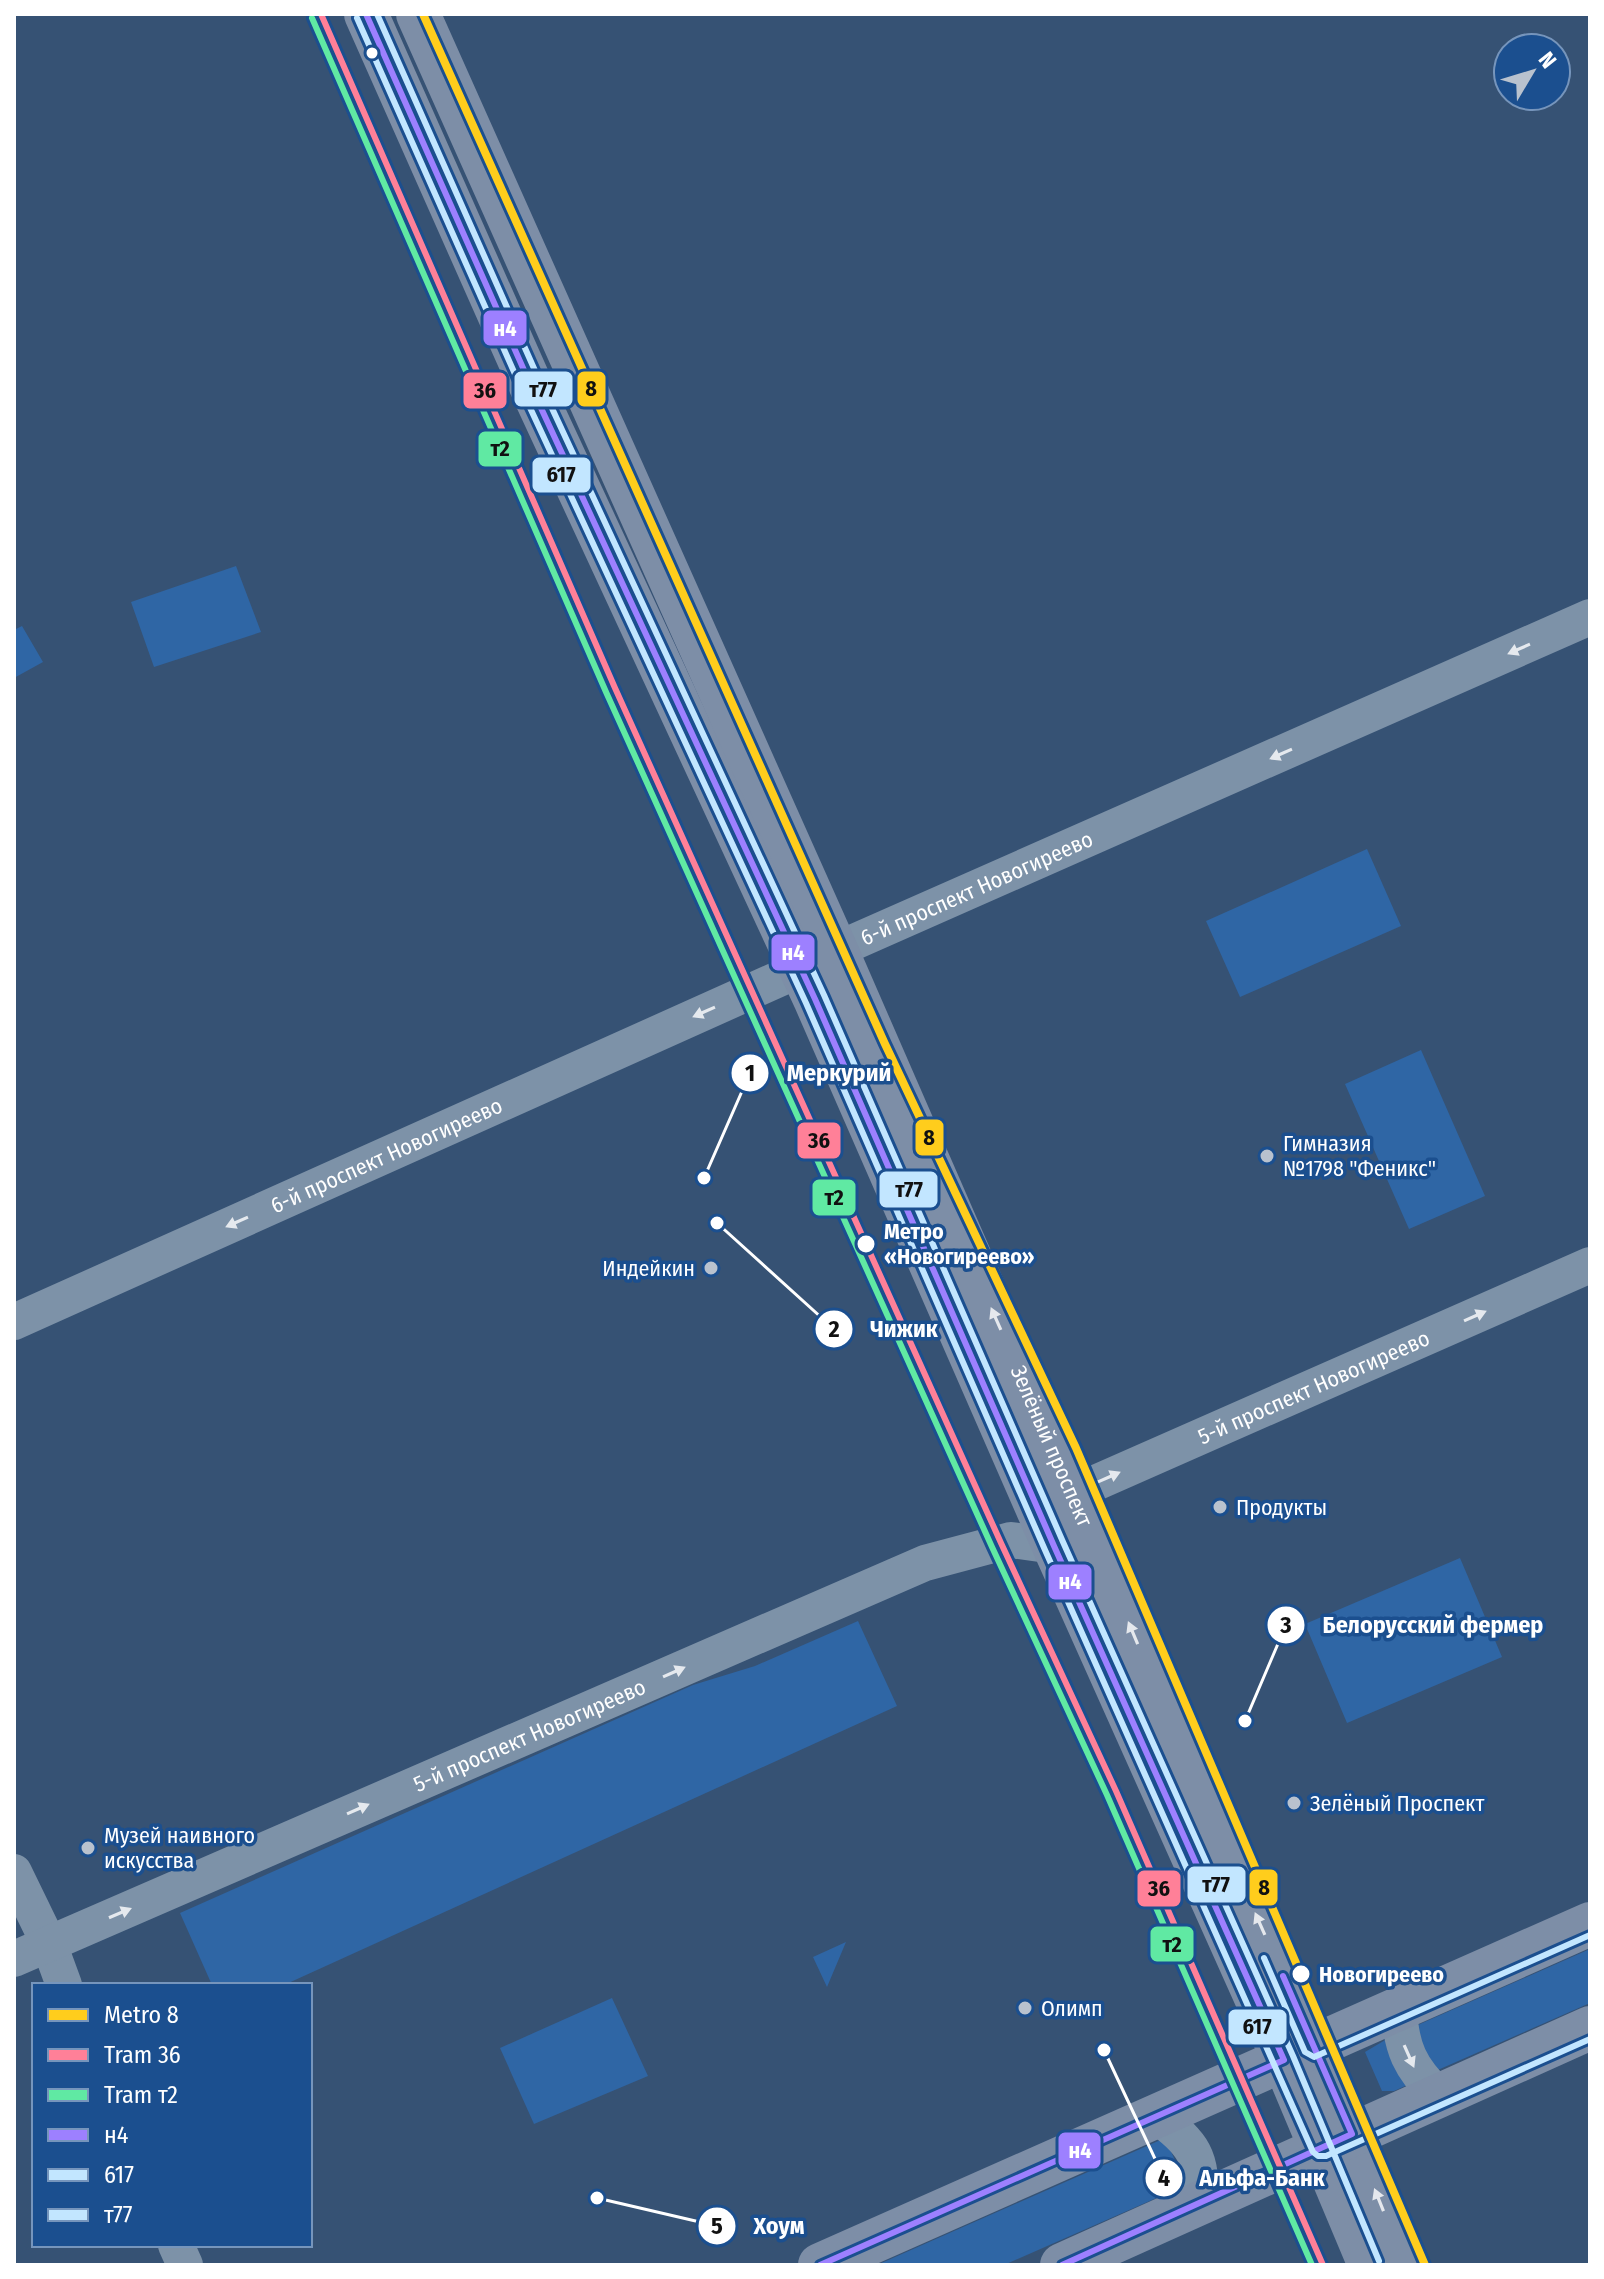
<svg xmlns="http://www.w3.org/2000/svg" width="1604" height="2279" viewBox="0 0 1604 2279" font-family="'Fira Sans Condensed',sans-serif">
<style>
.green{fill:#2f66a5}
.lines{fill:none;stroke-linecap:round;stroke-linejoin:round}
.minor{stroke:#7d92a8;stroke-width:36}
.major{stroke:#7d8ea7;stroke-width:44}
.bus-1-casing{stroke:#1b4f8f;stroke-width:12}
.bus-2-casing{stroke:#1b4f8f;stroke-width:12}
.bus-3-casing{stroke:#1b4f8f;stroke-width:12}
.bus-1{stroke:#9d80ff;stroke-width:6}
.bus-2{stroke:#c2e6ff;stroke-width:6}
.bus-3{stroke:#c2e6ff;stroke-width:6}
.tram-1-casing{stroke:#1b4f8f;stroke-width:12}
.tram-2-casing{stroke:#1b4f8f;stroke-width:12}
.tram-1{stroke:#ff8098;stroke-width:6}
.tram-2{stroke:#60e9a3;stroke-width:6}
.metro-1-casing{stroke:#1b4f8f;stroke-width:14}
.metro-1{stroke:#ffcd1c;stroke-width:8}
.oneway{fill:#e5e9ee}
.oneway2{fill:#e5e8ed}
.bus-dot{fill:#fff;stroke:#1b4f8f;stroke-width:3}
.poi-dot{fill:#b9c2ce;stroke:#1b4f8f;stroke-width:3}
.labels{text-anchor:middle;stroke-width:7;stroke-linejoin:round;paint-order:stroke}
.street-label{font-size:22px;fill:#fff;stroke:#1b4f8f}
.poi-label{font-size:22px;fill:#fff;stroke:#1b4f8f;text-anchor:start}
.stop-label{font-size:22px;font-weight:bold;fill:#fff;stroke:#1b4f8f;text-anchor:start}
.leader{fill:none;stroke:#fff;stroke-width:3}
.callout-dot{fill:#fff;stroke:#1b4f8f;stroke-width:3}
.mark-label{font-size:24px;text-anchor:middle;font-weight:bold;fill:#111}
.callout-label{font-size:24px;text-anchor:middle;font-weight:bold;fill:#fff;stroke:#1b4f8f;stroke-width:7;stroke-linejoin:round;paint-order:stroke}
.line-badge{stroke:#1b4f8f;stroke-width:3}
.badge-label{font-size:22px;text-anchor:middle;font-weight:bold;fill:#fff}
.pale-badge-label{font-size:22px;text-anchor:middle;font-weight:bold;fill:#111}
</style>
<rect width="100%" height="100%" fill="#365274"/>
<path class="green" d="M236 566 261 632 154 667 131 602Z
M22 626 43 662 14 678V630Z
M1367 849 1401 926 1240 997 1206 921Z
M1421 1050 1485 1196 1409 1229 1345 1084Z
M1460 1558 1502 1657 1347 1723 1305 1624Z
M858 1621 897 1706 284 1985H212L180 1913 693 1685 755 1666Z
M846 1942 827 1987 813 1957Z
M1590 1949V2003L1431 2073 1411 2028Z
M612 1998 648 2076 534 2124 500 2048Z
M1392 2036 1414 2082 1394 2091H1382L1365 2052Z
M1165 2138 1186 2185 1004 2265H877Z"/>
<g class="lines">
<g class="minor">
<path id="s1" d="M14 1322 801 969 836 950 1590 617"/>
<path id="s2" d="M1050 1503 1590 1265"/>
<path d="M14 1872 49 1944 64 1985"/>
<path id="s3" d="M14 1959 925 1563 1011 1540 1054 1546"/>
<path d="M1399 2009C1401 2048 1410 2068 1438 2095"/>
<path d="M1156 2116C1192 2141 1205 2159 1199 2203"/>
<path d="M176 2245 185 2265"/>
</g>
<g class="major">
<path d="M366 14 535 395 815 999 1054 1546 1284 2060 1370 2265"/>
<path id="s4" d="M418 14 836 950 1352 2134 1405 2265"/>
<path d="M820 2265 1590 1924"/>
<path d="M1062 2265 1590 2028"/>
</g>
<g class="bus-1-casing">
<path id="bus-1" d="M366 14 535 395 815 999 1054 1546 1284 2060 820 2265
M1062 2265 1352 2134 1283 1976"/>
</g>
<g class="bus-2-casing">
<path id="bus-2" d="M357 18 526 399 806 1003 1045 1550 1313 2152 1318 2156H1326L1590 2039
M1264 1958 1305 2052 1314 2057 1590 1935"/>
</g>
<g class="bus-3-casing">
<path id="bus-3" d="M377 14 544 391 824 995 1063 1542 1293 2056 1379 2261"/>
</g>
<use href="#bus-1" class="bus-1"/>
<use href="#bus-2" class="bus-2"/>
<use href="#bus-3" class="bus-3"/>
<g class="tram-1-casing">
<path id="tram-1" d="M321 14 615 688 1001 1543 1116 1791 1323 2265"/>
</g>
<g class="tram-2-casing">
<path id="tram-2" d="M312 18 606 692 992 1547 1107 1795 1312 2265"/>
</g>
<use href="#tram-1" class="tram-1"/>
<use href="#tram-2" class="tram-2"/>
<g class="metro-1-casing">
<path id="metro-1" d="M423 14 885 1044 1076 1448 1425 2265"/>
</g>
<use href="#metro-1" class="metro-1"/>
</g>
<defs><path id="oneway-solid" d="M-6-.8H1V-3.2L6.5 0L1 3.2V.8H-6Z" transform="scale(2)"/></defs>
<g class="oneway">
<use href="#oneway-solid" transform="translate(1519 649) rotate(156)"/>
<use href="#oneway-solid" transform="translate(1281 754) rotate(156)"/>
<use href="#oneway-solid" transform="translate(704 1012) rotate(156)"/>
<use href="#oneway-solid" transform="translate(237 1222) rotate(156)"/>
<use href="#oneway-solid" transform="translate(1475 1316) rotate(-24)"/>
<use href="#oneway-solid" transform="translate(1109 1477) rotate(-24)"/>
<use href="#oneway-solid" transform="translate(674 1672) rotate(-24)"/>
<use href="#oneway-solid" transform="translate(358 1809) rotate(-24)"/>
<use href="#oneway-solid" transform="translate(120 1913) rotate(-23)"/>
<use href="#oneway-solid" transform="translate(1409 2056) rotate(66)"/>
</g>
<g class="oneway2">
<use href="#oneway-solid" transform="translate(996 1319) rotate(-114)"/>
<use href="#oneway-solid" transform="translate(1133 1633) rotate(-113)"/>
<use href="#oneway-solid" transform="translate(1260 1924) rotate(-114)"/>
<use href="#oneway-solid" transform="translate(1379 2200) rotate(-112)"/>
</g>
<g class="bus-dot">
<circle cx="372" cy="53" r="7"/>
<circle cx="866" cy="1244" r="10"/>
<circle cx="1301" cy="1974" r="10"/>
</g>
<g class="poi-dot">
<circle cx="1267" cy="1156" r="8"/>
<circle cx="711" cy="1268" r="8"/>
<circle cx="1220" cy="1507" r="8"/>
<circle cx="1294" cy="1803" r="8"/>
<circle cx="88" cy="1848" r="8"/>
<circle cx="1025" cy="2008" r="8"/>
</g>
<g class="labels">
<g class="street-label">
<text dy="8" stroke="none"><textPath href="#s1" startOffset="1056">6-й проспект Новогиреево</textPath></text>
<text dy="8" stroke="none"><textPath href="#s1" startOffset="408">6-й проспект Новогиреево</textPath></text>
<text dy="8" stroke="none"><textPath href="#s2" startOffset="288">5-й проспект Новогиреево</textPath></text>
<text dy="8" stroke="none"><textPath href="#s4" startOffset="1566">Зелёный проспект</textPath></text>
<text dy="8" stroke="none"><textPath href="#s3" startOffset="562">5-й проспект Новогиреево</textPath></text>
</g>
<g class="poi-label">
<text x="1283" y="1151">Гимназия<tspan x="1283" dy="25">№1798 "Феникс"</tspan></text>
<text x="695" y="1276" text-anchor="end">Индейкин</text>
<text x="1236" y="1515">Продукты</text>
<text x="1310" y="1811">Зелёный Проспект</text>
<text x="104" y="1843">Музей наивного<tspan x="104" dy="25">искусства</tspan></text>
<text x="1041" y="2016">Олимп</text>
</g>
<g class="stop-label">
<text x="884" y="1239">Метро<tspan x="884" dy="25">«Новогиреево»</tspan></text>
<text x="1319" y="1982">Новогиреево</text>
</g>
</g>
<path class="leader" d="M704 1178L750 1073M717 1223L834 1329M1245 1721L1286 1625M1104 2050L1164 2178M597 2198L717 2226"/>
<g class="callout-dot">
<circle cx="704" cy="1178" r="8"/>
<circle cx="717" cy="1223" r="8"/>
<circle cx="1245" cy="1721" r="8"/>
<circle cx="1104" cy="2050" r="8"/>
<circle cx="597" cy="2198" r="8"/>
<circle cx="750" cy="1073" r="20"/>
<circle cx="834" cy="1329" r="20"/>
<circle cx="1286" cy="1625" r="20"/>
<circle cx="1164" cy="2178" r="20"/>
<circle cx="717" cy="2226" r="20"/>
</g>
<g class="mark-label">
<text x="750" y="1081">1</text>
<text x="834" y="1337">2</text>
<text x="1286" y="1633">3</text>
<text x="1164" y="2186">4</text>
<text x="717" y="2234">5</text>
</g>
<g class="callout-label">
<text x="839" y="1081">Меркурий</text>
<text x="904" y="1337">Чижик</text>
<text x="1433" y="1633">Белорусский фермер</text>
<text x="1262" y="2186">Альфа-Банк</text>
<text x="779" y="2234">Хоум</text>
</g>
<g class="line-badge">
<rect x="482" y="309" width="46" height="38" rx="8" fill="#9d80ff"/>
<rect x="576" y="370" width="31" height="38" rx="8" fill="#ffcd1c"/>
<rect x="513" y="370" width="61" height="38" rx="8" fill="#c2e6ff"/>
<rect x="462" y="371" width="46" height="39" rx="8" fill="#ff8098"/>
<rect x="477" y="430" width="46" height="38" rx="8" fill="#60e9a3"/>
<rect x="531" y="456" width="61" height="38" rx="8" fill="#c2e6ff"/>
<rect x="770" y="933" width="46" height="39" rx="8" fill="#9d80ff"/>
<rect x="914" y="1118" width="31" height="39" rx="8" fill="#ffcd1c"/>
<rect x="796" y="1121" width="46" height="39" rx="8" fill="#ff8098"/>
<rect x="878" y="1170" width="61" height="39" rx="8" fill="#c2e6ff"/>
<rect x="811" y="1178" width="46" height="39" rx="8" fill="#60e9a3"/>
<rect x="1047" y="1563" width="46" height="38" rx="8" fill="#9d80ff"/>
<rect x="1186" y="1865" width="61" height="39" rx="8" fill="#c2e6ff"/>
<rect x="1248" y="1868" width="31" height="39" rx="8" fill="#ffcd1c"/>
<rect x="1136" y="1869" width="46" height="39" rx="8" fill="#ff8098"/>
<rect x="1149" y="1925" width="46" height="38" rx="8" fill="#60e9a3"/>
<rect x="1227" y="2008" width="61" height="38" rx="8" fill="#c2e6ff"/>
<rect x="1057" y="2131" width="45" height="39" rx="8" fill="#9d80ff"/>
</g>
<g class="badge-label">
<text x="505" y="336">н4</text>
<text x="793" y="960">н4</text>
<text x="1070" y="1589">н4</text>
<text x="1080" y="2158">н4</text>
</g>
<g class="pale-badge-label">
<text x="591" y="396">8</text>
<text x="543" y="397">т77</text>
<text x="485" y="398">36</text>
<text x="500" y="456">т2</text>
<text x="561" y="482">617</text>
<text x="929" y="1145">8</text>
<text x="819" y="1148">36</text>
<text x="909" y="1197">т77</text>
<text x="834" y="1205">т2</text>
<text x="1216" y="1892">т77</text>
<text x="1264" y="1895">8</text>
<text x="1159" y="1896">36</text>
<text x="1172" y="1952">т2</text>
<text x="1257" y="2034">617</text>
</g>
<rect width="1604" height="2279" fill="none" stroke="#ffffff" stroke-width="32"/>
<rect x="32" y="1983" width="280" height="264" fill="#1b4f8f" stroke="#7695bc" stroke-width="2"/>
<rect x="48" y="2009" width="40" height="12" fill="#ffcd1c" stroke="#7695bc" stroke-width="2"/>
<text x="104" y="2023" font-size="24" fill="#ffffff">Metro 8</text>
<rect x="48" y="2049" width="40" height="12" fill="#ff8098" stroke="#7695bc" stroke-width="2"/>
<text x="104" y="2063" font-size="24" fill="#ffffff">Tram 36</text>
<rect x="48" y="2089" width="40" height="12" fill="#60e9a3" stroke="#7695bc" stroke-width="2"/>
<text x="104" y="2103" font-size="24" fill="#ffffff">Tram т2</text>
<rect x="48" y="2129" width="40" height="12" fill="#9d80ff" stroke="#7695bc" stroke-width="2"/>
<text x="104" y="2143" font-size="24" fill="#ffffff">н4</text>
<rect x="48" y="2169" width="40" height="12" fill="#c2e6ff" stroke="#7695bc" stroke-width="2"/>
<text x="104" y="2183" font-size="24" fill="#ffffff">617</text>
<rect x="48" y="2209" width="40" height="12" fill="#c2e6ff" stroke="#7695bc" stroke-width="2"/>
<text x="104" y="2223" font-size="24" fill="#ffffff">т77</text>
<g transform="translate(1532 72) rotate(52)"><circle r="38" fill="#1b4f8f" stroke="#7695bc" stroke-width="2"/>
<path d="M0-6L14 30L0 20L-14 30Z" fill="#b9c2ce"/>
<text y="-12" font-size="22" font-weight="bold" text-anchor="middle" fill="#ffffff">N</text>
</g>
</svg>
